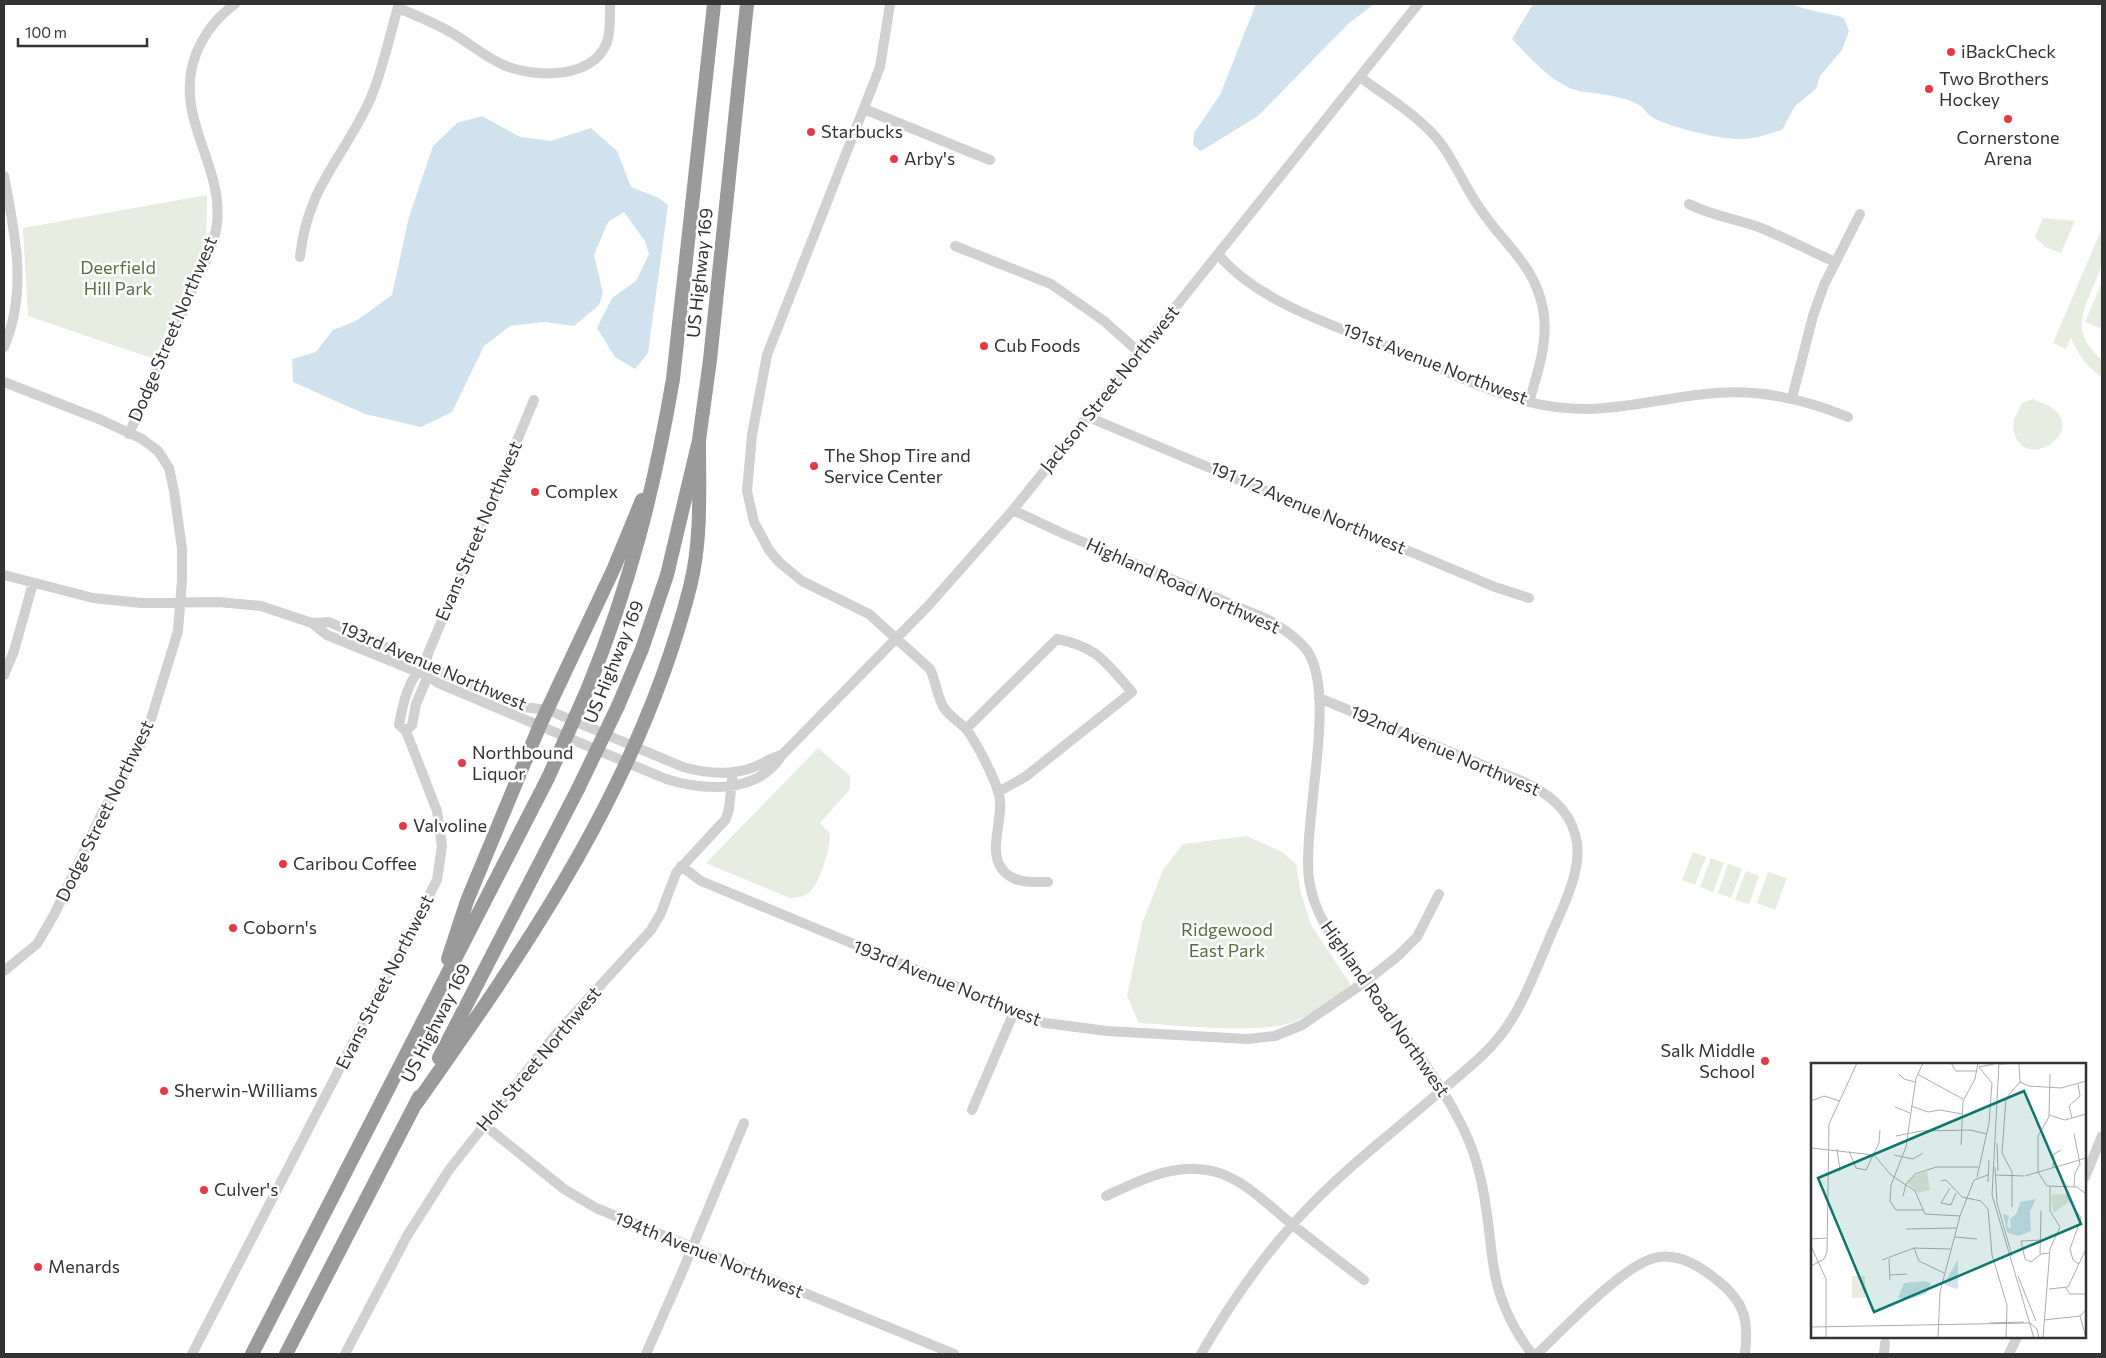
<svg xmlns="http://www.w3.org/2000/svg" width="2106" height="1358" viewBox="0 0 2106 1358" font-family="Commissioner,sans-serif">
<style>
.green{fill:#e6ecdf}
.water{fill:#cfe2ee}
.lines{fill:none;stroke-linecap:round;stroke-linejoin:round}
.minor{stroke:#d0d0d0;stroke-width:10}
.highway{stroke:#9a9a9a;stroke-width:14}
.highway-bridge{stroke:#9a9a9a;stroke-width:14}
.poi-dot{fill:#e63946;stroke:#fff;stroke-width:2}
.labels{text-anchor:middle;stroke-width:5;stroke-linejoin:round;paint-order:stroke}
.poi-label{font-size:18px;fill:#333;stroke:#fff;text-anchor:start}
.park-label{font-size:18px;fill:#56703f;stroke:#fff}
.street-label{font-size:18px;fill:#333;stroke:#fff}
.inset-road{fill:none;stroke:#adadad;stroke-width:1}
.view{fill:#0f766e;fill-opacity:0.15;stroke:#0f766e;stroke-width:2.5}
.inset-edge{fill:none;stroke:#333;stroke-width:2.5}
</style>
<rect width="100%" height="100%" fill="#fff"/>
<path class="green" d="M207 195 206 241 154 359 28 316 23 228Z
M2043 218 2075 221 2061 253 2045 247 2035 237Z
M2102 228C2102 239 2105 253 2102 264 2091 300 2063 328 2102 360V377C2086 367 2079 355 2071 338L2066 349 2053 343Z
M2102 282V329L2085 322Z
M2033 399C2039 402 2045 404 2051 407 2087 432 2027 471 2015 435 2014 431 2012 424 2014 420 2016 414 2020 408 2022 403Z
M818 748 850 776V789L820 823 830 834C830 849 821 878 812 890 807 896 798 898 790 898L706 863Z
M1247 836 1282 852 1296 864 1301 893 1311 925 1351 985C1334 998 1316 1012 1296 1021 1264 1035 1176 1025 1139 1023L1127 996 1143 921 1163 870 1183 844Z
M1693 852 1706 857 1695 885 1682 880Z
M1711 858 1724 863 1713 892 1700 887Z
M1728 864 1742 869 1731 898 1718 893Z
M1746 871 1759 876 1749 904 1735 900Z
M1768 872 1787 878 1775 910 1757 903Z"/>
<path class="water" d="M1256 4H1374L1348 24 1258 116 1201 151 1193 145 1194 133 1220 95Z
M1533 4H1792C1803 10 1830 13 1844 18L1849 31 1842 50 1820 76 1816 89 1795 106 1782 130C1770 133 1758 138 1745 139 1726 141 1666 127 1650 116 1646 113 1644 107 1639 105 1623 96 1602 94 1584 92 1556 88 1531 59 1512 39Z
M482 116 520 137 551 141 591 128 617 151 631 187 659 198 668 205 648 353 635 369 615 357 597 328 612 298 636 281 649 254 645 241 624 212 608 222 594 255 603 293 599 305 574 326 544 322 510 326 484 346 452 412 421 427 365 414 293 382 292 359 316 352 333 330 356 321 392 295 409 217 433 146 457 123Z"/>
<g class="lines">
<path class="minor" d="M890 4 880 67 767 355 752 435 747 491 754 522 769 550 779 562 802 581 869 614 930 669C936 681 937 697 944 708 950 717 960 722 966 729 977 743 994 777 999 794 1005 817 987 849 1002 869 1013 884 1033 882 1048 882
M398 8C418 16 438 24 457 36 473 46 488 59 506 66 537 78 593 79 607 42 611 30 610 16 610 4
M1360 77C1384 95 1411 111 1432 133 1452 154 1462 183 1479 207 1502 243 1535 264 1543 309 1549 340 1538 371 1529 402
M864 109 990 160
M4 176C15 234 28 291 4 347
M1689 204C1712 216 1737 219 1761 228 1786 238 1810 251 1835 262
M955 246 1051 284 1104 321 1139 352
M1218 254C1258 304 1347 330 1406 354 1446 371 1487 391 1529 402 1548 407 1569 409 1589 409 1628 408 1666 398 1705 394 1755 388 1802 398 1848 417
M300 257C307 188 342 160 369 102 383 71 389 36 399 4
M4 382 99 419 142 439 158 451 169 468 174 491 182 549V580L178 631 151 719 139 748 103 811 54 915 37 944 4 971
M1792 398 1813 316 1824 285 1860 214
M1088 417 1495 587 1529 598
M129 434C148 389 168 346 187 302 198 277 213 251 217 224 224 163 172 117 196 54 204 34 217 17 235 4
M1013 510 1064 534 1267 619C1282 628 1297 637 1308 652 1337 698 1302 821 1309 880 1315 920 1342 951 1365 983 1398 1028 1435 1072 1460 1122 1474 1148 1482 1178 1486 1208 1491 1237 1491 1269 1501 1297 1508 1318 1519 1337 1532 1354
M4 575 93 598 141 603 218 602 261 606 312 623 327 635 428 676 438 683 666 779C704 791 758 794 782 755L928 606 1013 510 1418 4
M312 623 329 622 488 692 524 707 548 710 683 767C708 774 733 776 757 766 766 762 773 757 782 755
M4 675 14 651 33 583
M966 729 1057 639C1100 648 1104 661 1132 692L1025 777 998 792
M406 731 412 725 416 704 428 676 427 656 534 400
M681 866 701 881 1045 1023 1107 1031 1247 1039 1275 1036 1302 1025 1365 982 1399 955 1417 937 1439 894
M972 1110 1014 1012
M483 1124 564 1189 596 1208 954 1354
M2085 1177 2102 1136
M1106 1196C1134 1183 1165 1167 1197 1169 1237 1170 1265 1203 1294 1226 1317 1244 1340 1262 1364 1280
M192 1354 437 880 442 846 437 811 406 731 399 725C403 703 408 678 426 663
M345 1354 407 1236 449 1170 555 1035 651 930 661 913 676 873 726 819 729 809 733 772
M646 1354 680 1277 744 1123
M1201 1354C1231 1302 1266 1251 1308 1208 1347 1167 1393 1132 1436 1095 1456 1078 1478 1062 1495 1042 1520 1014 1533 976 1548 942 1557 919 1570 896 1575 872 1578 860 1579 846 1575 834 1568 808 1547 793 1524 782L1319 698
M1537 1354C1563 1330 1626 1261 1659 1257 1681 1254 1701 1267 1717 1280 1745 1302 1749 1320 1745 1354
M1884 1354 1885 1343
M2009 1354 2017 1337"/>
<path class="highway" d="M588 688C630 585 654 490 673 379L714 4
M618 706 642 649 667 575 699 440 710 360 747 4
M448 959 467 901 540 725 614 568 642 500
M439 1058 578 789
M416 1104C531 941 640 783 690 587 702 540 699 488 699 440
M252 1354 548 778
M286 1354 419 1097"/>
<path class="highway-bridge" d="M548 778 588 688
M578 789 618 706"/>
</g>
<g class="poi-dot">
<circle cx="1951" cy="52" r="5"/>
<circle cx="1929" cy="89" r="5"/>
<circle cx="2008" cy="119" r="5"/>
<circle cx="811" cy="132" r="5"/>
<circle cx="894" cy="159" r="5"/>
<circle cx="984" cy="346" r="5"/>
<circle cx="814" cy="466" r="5"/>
<circle cx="535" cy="492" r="5"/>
<circle cx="462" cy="763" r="5"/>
<circle cx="403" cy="826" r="5"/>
<circle cx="283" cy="864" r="5"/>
<circle cx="233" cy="928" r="5"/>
<circle cx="1765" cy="1061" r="5"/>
<circle cx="164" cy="1091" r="5"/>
<circle cx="204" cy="1190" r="5"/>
<circle cx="38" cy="1267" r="5"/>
</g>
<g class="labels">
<g class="poi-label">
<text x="1961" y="58">iBackCheck</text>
<text x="1939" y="85">Two Brothers<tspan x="1939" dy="21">Hockey</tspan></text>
<text x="821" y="138">Starbucks</text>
<text x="2008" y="144" text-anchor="middle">Cornerstone<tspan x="2008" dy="21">Arena</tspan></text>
<text x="904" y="165">Arby's</text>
<text x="994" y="352">Cub Foods</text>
<text x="824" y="462">The Shop Tire and<tspan x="824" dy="21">Service Center</tspan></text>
<text x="545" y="498">Complex</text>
<text x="472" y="759">Northbound<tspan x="472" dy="21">Liquor</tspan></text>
<text x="413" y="832">Valvoline</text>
<text x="293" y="870">Caribou Coffee</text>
<text x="243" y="934">Coborn's</text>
<text x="1755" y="1057" text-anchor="end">Salk Middle<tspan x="1755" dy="21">School</tspan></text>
<text x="174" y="1097">Sherwin-Williams</text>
<text x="214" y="1196">Culver's</text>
<text x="48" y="1273">Menards</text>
</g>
<g class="park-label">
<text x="118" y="274">Deerfield<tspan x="118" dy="21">Hill Park</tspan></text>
<text x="1227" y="936">Ridgewood<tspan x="1227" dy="21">East Park</tspan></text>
</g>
<g class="street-label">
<text transform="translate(700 273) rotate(-84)" y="6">US Highway 169</text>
<text transform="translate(173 329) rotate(-67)" y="6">Dodge Street Northwest</text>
<text transform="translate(1435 364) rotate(21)" y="6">191st Avenue Northwest</text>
<text transform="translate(1110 389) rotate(-51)" y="6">Jackson Street Northwest</text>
<text transform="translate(1308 508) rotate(23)" y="6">191 1/2 Avenue Northwest</text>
<text transform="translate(479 531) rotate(-67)" y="6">Evans Street Northwest</text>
<text transform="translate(1183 586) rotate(24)" y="6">Highland Road Northwest</text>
<text transform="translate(614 662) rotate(-68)" y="6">US Highway 169</text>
<text transform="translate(433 666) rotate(23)" y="6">193rd Avenue Northwest</text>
<text transform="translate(1445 751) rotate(23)" y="6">192nd Avenue Northwest</text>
<text transform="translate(105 811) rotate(-64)" y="6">Dodge Street Northwest</text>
<text transform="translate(385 982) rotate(-63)" y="6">Evans Street Northwest</text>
<text transform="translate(947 983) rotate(22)" y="6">193rd Avenue Northwest</text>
<text transform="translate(1385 1009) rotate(55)" y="6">Highland Road Northwest</text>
<text transform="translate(436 1023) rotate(-63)" y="6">US Highway 169</text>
<text transform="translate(539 1059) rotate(-50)" y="6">Holt Street Northwest</text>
<text transform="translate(709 1255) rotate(22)" y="6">194th Avenue Northwest</text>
</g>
</g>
<g transform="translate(1811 1063)">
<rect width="275" height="275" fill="#fff"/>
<path d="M116 108 119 127 107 130 96 120 103 113ZM254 131 258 139 242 150 240 132ZM41 213H54V235H41Z" fill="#e6ecdf"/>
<path d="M225 136 219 148 220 168 207 173 196 169 192 151 198 153 196 163 200 166 199 156 206 150 209 139ZM147 196V224L145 226 133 221ZM113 218 120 220 115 231 99 236 87 235 93 220Z" fill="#cfe2ee"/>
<path class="inset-road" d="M140 0 145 8H166M188 0 181 132 223 275M189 1 211 0M168 4 183 1M88 11 93 16 104 19M106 11 152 36M239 11 238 54 227 73V109L236 123 266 124 275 131M209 19 218 23 250 25 275 18M0 38 13 33 29 38M100 43 117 49 129 47 151 51M84 44 99 50M238 52 254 57 275 51M261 55 258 43 269 33 267 21M263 71 269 101 264 110 263 124M85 73 110 68 159 67 176 71M186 80 187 108M150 82 152 38 164 16 167 0M0 85 63 92 80 112 104 128 114 151 149 153M26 86 29 108M38 88 45 105 55 107 68 80 69 67M83 92 102 96 112 90M184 104 186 140 201 193M242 105 243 91 250 87M185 112 213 113M214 113 275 95M166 114 178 60 181 20 168 4M130 118 135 117 151 134 170 138 177 146 181 192 196 242 195 275M177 119 178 97M255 124 256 134 270 155 259 186 262 197 268 201M139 125 130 140 140 142 145 130M92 133 95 121 104 111 125 104H167M201 144V109L191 90 195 35 209 19 208 1M112 147H85L79 138 80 122 95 84 105 15 112 0M95 166 146 165M144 174 166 176M0 176 16 175M231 177 210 178 214 196 220 199 230 191 238 190M0 183 15 216V275M103 185 108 198 133 210M229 191 230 148M78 196 79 217M71 197 103 185 139 186M0 203 13 196 16 189 18 61 46 0M79 212 96 211M207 213 225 258M255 225 259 231H275M238 226 257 224 275 186M269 253 275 275M233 257 269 253 275 247M218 259 226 266 228 275M178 260 213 259M0 264 218 260M127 275 129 229 149 153 163 117 177 112M232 275 239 186 249 164 239 148V124"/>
<path class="view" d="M213 28 270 161 63 249 7 115Z"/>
<rect width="275" height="275" class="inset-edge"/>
</g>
<rect width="2106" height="1358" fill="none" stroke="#333333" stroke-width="10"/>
<path d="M18 38v8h129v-8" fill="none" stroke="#333333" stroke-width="2.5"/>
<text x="25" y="38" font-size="15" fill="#333333" stroke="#ffffff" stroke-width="4" paint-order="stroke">100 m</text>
</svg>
